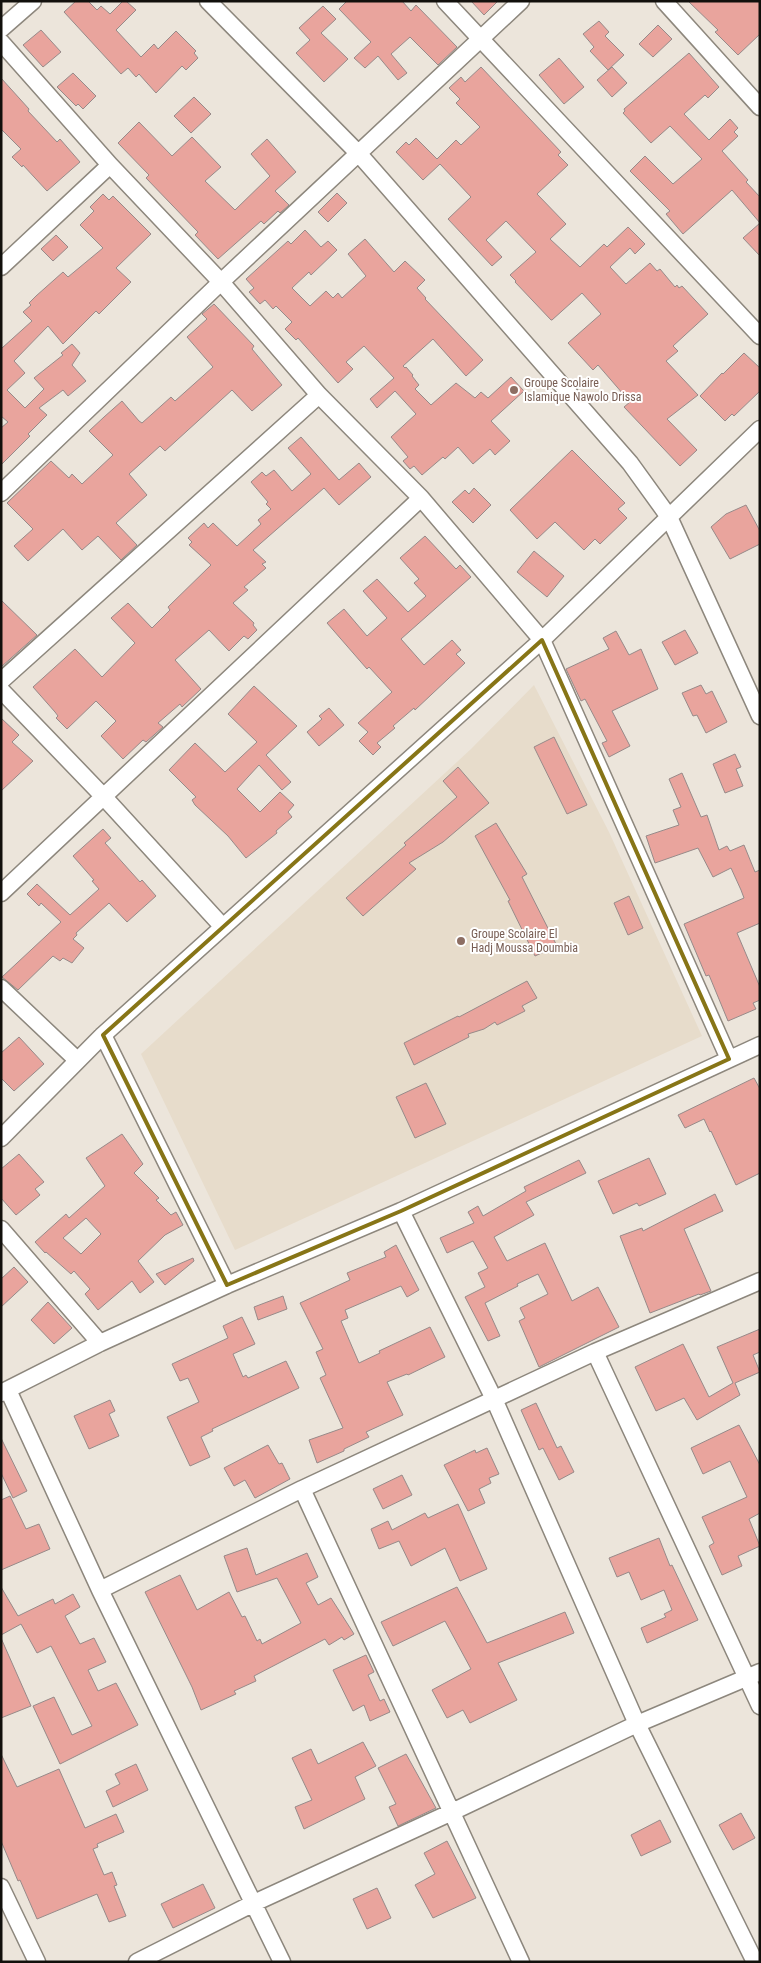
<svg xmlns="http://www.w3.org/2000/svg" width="761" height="1963" viewBox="0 0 761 1963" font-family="'Roboto Condensed',sans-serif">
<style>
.built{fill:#e7dccb}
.building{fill:#e9a49d;stroke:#978a89;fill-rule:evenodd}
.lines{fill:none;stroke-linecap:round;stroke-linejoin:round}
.minor-casing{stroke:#8d877d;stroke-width:19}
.minor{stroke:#fff;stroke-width:16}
.marked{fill:none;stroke:#877517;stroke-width:4;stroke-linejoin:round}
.education-dot{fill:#8d6e63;stroke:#fff;stroke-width:2}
.labels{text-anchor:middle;stroke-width:4;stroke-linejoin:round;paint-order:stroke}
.education-label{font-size:12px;fill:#785e54;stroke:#fff;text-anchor:start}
</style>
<rect width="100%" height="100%" fill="#ece5db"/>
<path class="built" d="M534 685 609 832 702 1036 235 1250 141 1054 471 749Z"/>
<path class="building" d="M76 1H88L97 10 101 6 110 14 123 1H126L136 10 116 30 141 57 154 44 158 49 176 31 196 51 194 53 198 58 186 70 182 66 156 93 139 74 136 77 128 68 121 74 64 12Z
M347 1H402L411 11 416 5 457 47 438 65 410 37 391 54 407 73 398 80 378 56 365 68 354 58 371 42 339 9Z
M471 1H498L484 15Z
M688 1H760V34L738 55 715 32 718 30Z
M323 6 336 19 321 33 348 59 324 82 296 53 310 40 299 28Z
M599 21 609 32 605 36 624 55 608 70 590 51 594 47 583 34Z
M658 25 672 39 653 57 639 44Z
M41 30 61 52 43 67 23 45Z
M689 53 719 87 708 98 705 95 684 114 709 140 730 119 738 128 734 132 738 136 722 151 748 180 746 182 760 197V256L743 238 760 223 732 190 683 234 666 214 670 211 630 171 645 156 673 184 702 159 670 126 651 143 623 113 625 111 624 109Z
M559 58 584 87 564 104 539 75Z
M481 67 561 152 558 155 568 165 537 194 566 224 550 239 580 267 604 244 607 247 628 227 645 244 635 254 630 248 610 267 626 284 650 263 657 271 660 269 675 287 677 285 679 288 682 286 708 314 673 346 678 351 666 361 698 395 667 419 697 450 680 466 624 407 630 402 598 365 593 370 568 343 601 314 582 293 552 320H551L515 282 516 281 510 275 536 252 506 221 486 240 502 257 492 266 448 219 471 197 440 164 423 180 396 152 406 142 409 145 416 138 437 159 456 140 461 145 480 127 456 103 460 99 449 88 461 77 465 82Z
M612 67 627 83 612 97 597 80Z
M73 73 96 96 83 109 78 104 76 106 57 87Z
M1 78 29 109 28 111 57 142 60 139 80 162 47 191 23 165 22 167 12 157 21 149 1 129Z
M194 97 211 114 191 133 174 116Z
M139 122 172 156 192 137 221 167 205 181 235 210 270 176 251 154 267 139 296 172 275 191 289 205 280 213 278 211 264 224 261 221 218 259 195 235 198 232 146 178 149 175 118 143Z
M337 193 347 203 328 222 318 212Z
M103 194 109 200 113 196 151 234 116 268 131 282 99 314 96 311 63 344 48 326 14 361 25 373 7 390 25 408 44 389 34 378 63 355 61 353 72 344 80 353 72 365 86 381 68 396 63 390 39 408 47 415 28 434 30 436 1 465V428L8 422 1 416V347L2 348 32 321 23 312 31 305 29 303 36 296 63 272 68 277 103 248 80 225 94 211 90 207Z
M305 230 321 247 328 241 337 250 311 275 309 272 292 288 310 306 326 291 333 298 338 293 342 298 366 276 348 254 365 239 394 272 405 261 425 280 417 288 426 298 425 299 483 360 466 376 433 339 403 366 405 368 406 367 413 375 412 376 419 385 415 389 431 405 456 383 475 398 481 392 488 398 511 377 524 391 491 421 510 441 495 455 490 449 473 464 458 447 445 459 443 457 422 475 414 466 410 469 403 461 408 457 391 437 416 414 395 391 377 408 370 399 394 378 364 346 346 362 353 369 338 383 298 338 296 340 285 329 292 322 276 306 273 309 265 300 260 304 249 292 254 288 246 279 288 241 291 244Z
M56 235 68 247 53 261 41 249Z
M214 304 254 346 252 349 282 385 252 411 232 390 165 451 160 446 129 474 147 495 116 523 137 545 121 560 98 536 82 550 63 529 28 561 14 546 33 529 7 503 51 461 69 478 72 474 82 484 113 455 89 431 104 417 122 401 139 421 142 423 171 397 175 401 213 367 187 337 207 319 202 314Z
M744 353 760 368V391L734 416 732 414 725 421 700 396 722 373 723 374Z
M301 437 339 480 359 463 371 477 339 505 324 488 253 550 266 562 262 564 266 568 244 587 248 590 233 603 254 623 253 625 257 630 248 639 244 636 229 651 209 630 175 660 201 689 182 707 180 704 158 723 163 727 146 742 143 740 123 759 101 736 116 721 96 701 67 729 56 718 58 716 55 712 33 687 75 649 102 677 135 643 111 618 128 603 152 628 170 610 168 607 211 565 189 545 192 542 188 538 204 523 208 528 213 523 237 546 261 524 258 520 271 509 266 504 268 502 251 482 262 472 266 476 274 470 292 491 311 474 288 448Z
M572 450 625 503 618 509 627 518 600 544 595 539 584 550 555 522 537 539 510 510Z
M474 488 491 505 473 523 452 502 465 490 469 494Z
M746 505 760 531V544L730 559 711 527 726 514Z
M425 536 456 569 460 565 471 577 401 639 424 665 452 640 461 650 456 654 465 663 415 710 414 708 393 726 395 728 377 743 381 747 373 755 359 741 368 732 358 723 392 692 369 667 367 669 327 623 344 609 367 636 387 618 363 591 377 579 408 612 426 596 414 583 419 579 400 558Z
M534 551 564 576 547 597 517 572Z
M1 600 37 635 1 667Z
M685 630 698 653 675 665 662 642Z
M616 631 629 655 641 649 658 689 612 711 630 746 609 757 602 743 607 741 585 699 581 701 566 669 609 649 603 638Z
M701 685 706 694 712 691 727 722 706 733 697 715 693 716 682 693Z
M254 686 297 726 266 755 291 782 282 790 259 765 237 789 260 812 280 792 294 805 288 812 292 817 276 831 277 833 246 858 228 836 195 805 192 800 196 797 169 770 195 743 225 772 257 742 228 714Z
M329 708 344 725 319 746 307 732 322 719 319 716Z
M1 718 19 735 12 742 33 761 1 791Z
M554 737 587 805 567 814 534 747Z
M735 754 741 767 736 769 743 786 725 793 713 764Z
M458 767 489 803 443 842 409 863 416 869 363 916 346 898 406 845 404 843 457 797 443 781Z
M682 773 701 817 707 815 719 850 727 846 730 851 744 845 755 872 760 870V923L737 933 760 987V1000L753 1003 756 1009 728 1021 709 975 706 976 684 924 744 898 741 890 731 868 713 877 698 848 655 863 646 836 679 825 673 810 681 807 669 779Z
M496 823 527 874 522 877 557 946 535 956 508 901 510 900 475 836Z
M103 829 111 838 105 843 140 882 142 880 156 896 127 922 109 903 76 933 77 935 73 939 84 948 72 963 63 958 60 961 53 956 18 990 2 977 61 922 41 903 39 906 27 894 37 884 70 915 99 889 92 881 94 880 73 856Z
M629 896 643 928 628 935 614 903Z
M527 981 537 998 522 1006 525 1011 497 1025 495 1022 484 1029 468 1034 469 1037 414 1065 404 1043 458 1016 459 1017Z
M19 1037 44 1064 14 1091 1 1078V1053Z
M754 1078 760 1089V1173L736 1185 711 1131 710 1132 704 1119 685 1128 678 1115Z
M426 1083 446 1124 415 1138 396 1097Z
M122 1134 143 1164 134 1173 159 1198 156 1200 171 1215 176 1212 183 1225 165 1235 138 1261 154 1282 140 1293 132 1281 98 1310 85 1294 90 1289 74 1271 71 1274 46 1252 45 1253 35 1242 66 1214 69 1218 105 1186 86 1158ZM86 1218 101 1234 81 1254 63 1238Z
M19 1154 44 1182 35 1189 40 1195 16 1215 1 1198V1169Z
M649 1158 666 1194 639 1206 637 1203 613 1214 598 1181Z
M579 1160 586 1173 526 1202 534 1215 494 1237 507 1261 545 1243 572 1301 598 1287 619 1327 539 1367 519 1321 525 1318 520 1308 548 1294 538 1274 517 1284 518 1286 485 1303 500 1336 488 1341 465 1297 485 1287 478 1273 488 1268 473 1241 447 1253 440 1238 474 1223 468 1212 478 1206 483 1216 526 1191 524 1187Z
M715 1194 723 1211 684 1229 711 1291 700 1295 699 1294 650 1313 620 1236 642 1228 643 1231Z
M396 1245 419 1290 407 1297 401 1286 345 1310 348 1318 341 1321 359 1363 380 1353 379 1351 430 1327 445 1357 408 1375 407 1374 387 1382 403 1415 366 1432 369 1437 344 1449V1451L317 1463 309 1440 343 1428 320 1378 326 1375 316 1352 323 1349 300 1303 350 1280 347 1273 386 1257 384 1252Z
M193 1258 194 1261 165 1285 156 1274Z
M14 1267 28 1282 1 1307V1279Z
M283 1296 287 1309 258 1320 254 1307Z
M48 1302 72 1328 54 1344 31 1320Z
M242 1317 255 1344 233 1354 243 1377 246 1375 248 1378 286 1361 299 1388 212 1429 213 1431 201 1437 210 1457 190 1466 167 1417 199 1402 188 1378 180 1381 172 1364 228 1338 223 1326Z
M760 1329V1352L753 1355 760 1372 735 1383 740 1395 697 1420 684 1398 656 1411 635 1367 683 1344 709 1397 733 1383 717 1347Z
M110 1400 115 1411 109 1414 119 1436 89 1449 74 1416Z
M536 1403 557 1448 561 1446 574 1472 559 1480 543 1448 539 1450 521 1410Z
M739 1425 760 1465V1513L749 1519 760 1546 738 1556 742 1566 722 1575 709 1546 714 1543 702 1517 747 1497 730 1461 703 1474 691 1448Z
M1 1438 27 1491 13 1498 1 1473Z
M268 1445 279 1464 282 1463 290 1479 255 1498 245 1480 234 1486 224 1468Z
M487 1448 499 1474 489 1478 491 1483 479 1489 485 1503 468 1511 444 1465 475 1450 476 1453Z
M402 1475 412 1495 383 1509 373 1489Z
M10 1496 26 1529 39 1524 50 1549 1 1570V1500Z
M458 1504 487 1569 460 1581 445 1548 411 1566 399 1541 379 1549 371 1529 388 1521 392 1530 425 1513 428 1518Z
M659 1538 670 1566 672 1565 698 1620 647 1643 641 1628 666 1617 664 1614 672 1610 664 1590 641 1600 629 1572 617 1577 609 1558Z
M247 1548 256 1575 307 1553 318 1577 306 1583 318 1605 331 1598 354 1634 344 1640 342 1637 329 1645 325 1639 254 1676 256 1681 234 1691 236 1694 201 1710 192 1687 145 1592 180 1575 197 1610 229 1592 242 1617 245 1616 257 1641 260 1639 262 1644 301 1623 277 1578 237 1592 224 1556Z
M1 1587 18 1616 53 1599 55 1604 73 1594 80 1607 65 1616 80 1644 94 1638 106 1662 88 1670 98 1691 116 1683 138 1725 60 1764 33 1706 54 1697 72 1735 92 1726 51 1646 37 1653 21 1624 1 1635Z
M457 1587 487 1643 565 1612 574 1633 498 1663 517 1700 470 1723 463 1710 447 1718 432 1690 471 1669 445 1621 393 1646 381 1622Z
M1 1638 31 1706 1 1718Z
M366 1655 374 1672 368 1675 380 1701 384 1699 390 1712 370 1721 364 1705 353 1711 333 1670Z
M363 1742 376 1766 355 1777 365 1799 304 1829 295 1807 312 1800 292 1758 311 1749 318 1764Z
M1 1754 17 1787 59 1769 85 1828 116 1814 124 1832 97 1844 98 1847 93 1849 104 1875 112 1872 117 1885 114 1886 126 1916 109 1922 97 1894 37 1919 20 1880 18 1881 1 1841Z
M406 1754 436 1808 398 1826 389 1807 396 1804 378 1768Z
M136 1764 148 1790 113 1807 106 1791 120 1784 115 1774Z
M741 1813 755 1838 733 1850 719 1825Z
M660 1820 671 1842 641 1856 631 1835Z
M447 1841 476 1898 433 1918 415 1885 435 1874 424 1853Z
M203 1884 215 1908 173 1928 161 1904Z
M377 1888 391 1918 367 1929 353 1899Z"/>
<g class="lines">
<g class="minor-casing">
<path id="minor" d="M208 1 359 154 630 463 669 517 760 716
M445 1 760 336
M664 1 760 107
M1 29 33 1
M1 42 110 165 221 282 319 395 421 498 542 640 729 1059
M1 267 110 165
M1 493 221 282 521 1
M1 681 319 395
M1 690 103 796 223 927
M1 893 421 498
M1 988 77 1060
M103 1035 227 1285
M1 1138 103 1035 542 640 760 429
M401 1211 494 1399 637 1724 755 1962
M1 1229 100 1343
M595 1352 760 1706
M8 1390 100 1590 282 1962
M1 1393 100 1343 227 1285 401 1211 760 1045
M302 1489 521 1962
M100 1590 302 1489 595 1352 760 1281
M1 1887 37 1962
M137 1962 254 1903 452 1812 637 1724 760 1672"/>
</g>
<use href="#minor" class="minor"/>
</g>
<path class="marked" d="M542 640 729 1059 401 1211 227 1285 103 1035Z"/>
<g class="education-dot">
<circle cx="514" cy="390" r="5"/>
<circle cx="461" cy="941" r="5"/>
</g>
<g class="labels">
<g class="education-label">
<text x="524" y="387">Groupe Scolaire<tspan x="524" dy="14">Islamique Nawolo Drissa</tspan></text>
<text x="471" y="938">Groupe Scolaire El<tspan x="471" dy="14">Hadj Moussa Doumbia</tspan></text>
</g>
</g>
<rect width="761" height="1963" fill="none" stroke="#12100c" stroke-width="5"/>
</svg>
